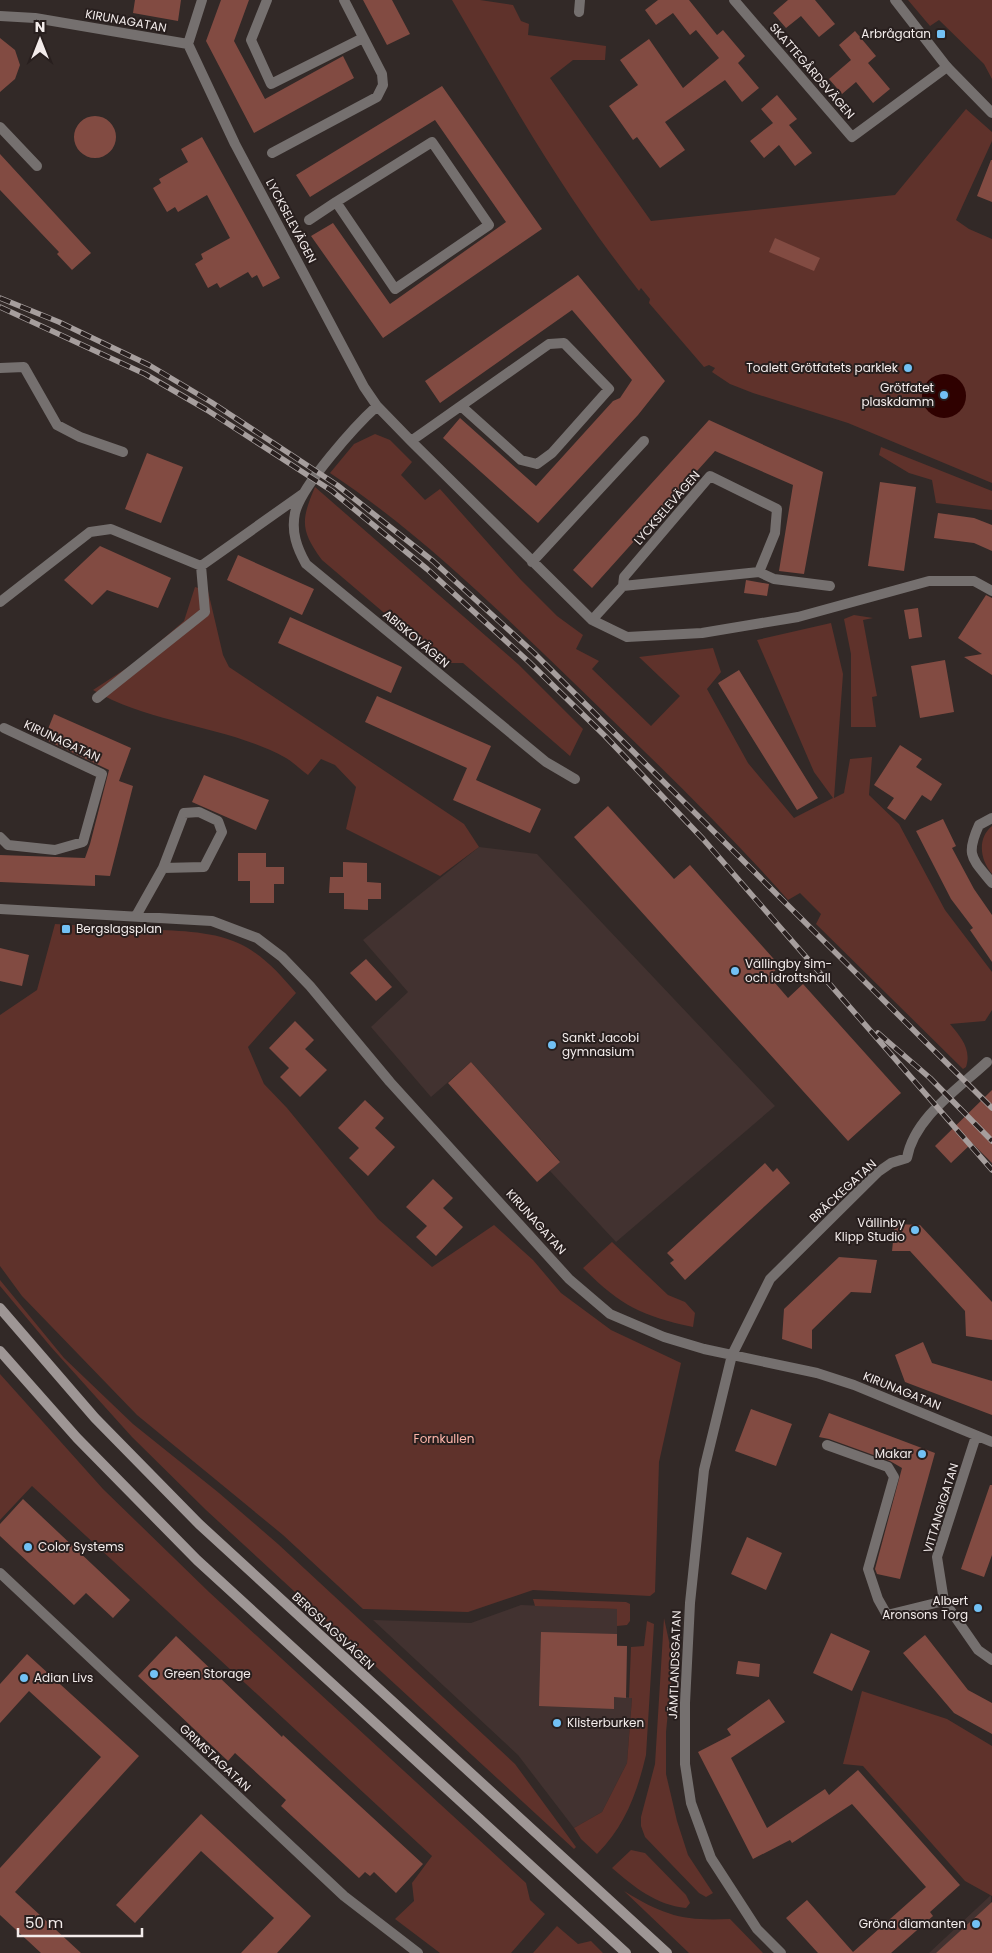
<svg xmlns="http://www.w3.org/2000/svg" width="992" height="1953" viewBox="0 0 992 1953" font-family="Poppins,sans-serif">
<style>
.built{fill:#423230}
.green{fill:#5f322b}
.water{fill:#2f0100}
.building{fill:#824b42}
.lines{fill:none;stroke-linecap:round;stroke-linejoin:round}
.minor{stroke:#75706f;stroke-width:10}
.tertiary{stroke:#75706f;stroke-width:10}
.secondary{stroke:#9e9695;stroke-width:10}
.rail-casing{stroke:#a69e9d;stroke-width:5.5}
.rail{stroke:#281f1e;stroke-width:4;stroke-dasharray:11;stroke-linecap:butt}
.poi-dot{fill:#72c1f5;stroke:#281f1e;stroke-width:2}
.labels{text-anchor:middle;stroke-width:4;stroke-linejoin:round;paint-order:stroke}
.street-label{font-size:12px;fill:#f3eceb;stroke:#281f1e}
.poi-label{font-size:12px;fill:#f3eceb;stroke:#281f1e;text-anchor:end}
.park-label{font-size:12px;fill:#feb6aa;stroke:#281f1e}
</style>
<rect width="100%" height="100%" fill="#322927"/>
<path class="built" d="M479 847 537 854 775 1106 616 1242 550 1171 560 1161 471 1062 431 1097 371 1027 408 992 363 940Z
M521 1605 617 1609V1645L627 1646 626 1697 632 1698 627 1763 602 1812 574 1828 518 1755 373 1620 471 1623Z
M991 1895 992 1953H929Z"/>
<path class="green" d="M452 0H480L513 5 521 21 529 24 528 35 606 46 605 60H573L550 78 651 221 895 195 966 109 992 132V141L956 220 969 229 992 239V483L848 423 753 393 730 384 712 372 715 368 709 365 704 367 649 303 650 299 641 288 639 291C567 200 510 100 452 0Z
M908 0H992V79L984 64 939 20 930 26Z
M375 434 390 440 412 462 401 475 425 500 440 489 521 580 557 616 583 635 576 649 599 661 592 669 651 726 680 696 639 657 713 648 721 672 707 689 748 763 794 818 833 798 814 772 757 640 831 623 843 674 834 798 844 793 850 759 872 757 869 795 899 824 945 910 992 972V1010L985 1021 950 1024C960 1036 972 1049 966 1067L963 1069 816 924 821 914 800 893 788 900C720 823 646 753 573 682 496 608 419 532 330 473L354 444Z
M881 447 992 491V510L936 503 932 480 909 473 879 455Z
M315 487 518 664 583 729 570 756 463 663H443L322 560C300 530 301 520 315 487Z
M195 587 208 591 223 655 229 667 464 824 479 847 440 876 346 829 356 787 335 765 321 759 308 775C301 770 294 763 286 758 226 725 153 725 93 690L136 662 184 621Z
M854 615 873 618 863 620 877 696 872 697 876 727H851V654L844 619Z
M992 826V874C980 860 977 838 992 826Z
M55 924C84 926 114 927 143 929 174 931 209 930 238 943 262 954 279 973 296 993L248 1047 264 1084 287 1108 378 1219 432 1267 494 1225 533 1260 561 1293 611 1330 681 1363 659 1462 655 1592 650 1596 533 1590 468 1612 363 1609 283 1535 137 1415 22 1296 0 1266V1015L37 990Z
M612 1242 668 1295 685 1302 695 1313 693 1327C641 1316 620 1305 583 1268Z
M0 1280 64 1358 133 1424 219 1493 278 1544 515 1764 576 1847 574 1849 206 1510 132 1437 51 1347 0 1286Z
M0 1374 103 1489 209 1592 526 1883 530 1900 545 1914 511 1953H440L395 1919 414 1901 412 1883 432 1856 32 1486 0 1520Z
M533 1599 626 1602 630 1604V1621L627 1625 617 1626V1609L535 1606Z
M664 1618 673 1660 666 1732V1774L677 1821 688 1855 713 1893 706 1897 699 1893 645 1837 641 1826V1817L655 1764Z
M647 1621 654 1624 646 1755C637 1793 625 1826 597 1854L581 1839 574 1828 602 1812 627 1763 632 1698H629L631 1647 644 1646Z
M862 1691 947 1719 992 1746V1896L965 1881 863 1766 843 1764Z
M631 1850 645 1853 686 1895 690 1903 686 1908C656 1905 634 1887 612 1868Z
M624 1891C665 1916 683 1921 730 1919L763 1953H689Z
M557 1926 578 1944 591 1941 603 1953H533Z"/>
<path class="water" d="M922 396a22 22 0 1 1 44 0a22 22 0 1 1-44 0Z"/>
<path class="building" d="M135 0H181L178 21 133 13Z
M221 0H249L234 41 265 99 343 56 354 78 254 133 206 41Z
M363 0H392L410 34 387 45Z
M658 0H689L717 35 723 30 745 56 738 63 759 88 742 102 725 80 665 122 685 150 660 168 637 137 633 140 609 106 638 85 620 60 649 39 683 88 719 58 696 30 690 35 673 13 656 25 645 10Z
M788 0H815L835 24 819 37 801 16 786 28 773 13Z
M855 31 876 56 868 63 890 89 873 103 856 82 842 94 829 79 851 60 839 45Z
M0 38 15 50 20 65 15 79 0 92Z
M442 86 542 229 383 338 311 236 333 223 390 304 506 222 435 120 310 197 296 175Z
M777 95 797 119 789 125 812 153 795 166 779 145 764 158 750 141 773 123 761 109Z
M74 137a21 21 0 1 1 42 0a21 21 0 1 1-42 0Z
M202 137 280 278 263 287 257 275 252 278 248 272 220 288 217 283 208 288 195 264 203 259 201 254 230 238 207 195 178 212 175 207 167 212 153 188 161 183 159 179 188 162 181 149Z
M0 154 91 253 72 270 57 254 59 252 0 190Z
M991 160H992V202L977 196Z
M775 238 820 258 814 271 769 252Z
M578 275 665 381 638 415 538 523 443 438 460 418 536 486 613 401 620 398 632 380 572 310 440 403 425 381Z
M709 420 823 472 804 574 779 571 793 485 715 451 592 588 573 570Z
M147 453 183 467 161 523 125 509Z
M880 482 916 487 904 571 868 566Z
M938 513 974 518 992 525V551L974 543 934 538Z
M100 546 171 578 158 608 107 590 92 605 64 580Z
M238 555 314 589 302 615 227 580Z
M746 580 769 584 767 596 744 593Z
M986 595 992 598V675L964 657 982 654 958 638Z
M918 608 922 637 909 639 904 610Z
M290 617 402 667 391 693 278 643Z
M945 660 954 712 920 718 911 666Z
M739 670 818 798 797 810 718 683Z
M377 696 491 746 476 780 541 809 530 833 453 800 467 768 365 722Z
M54 714 131 748 119 781 133 786 110 876 95 875V886L0 882V855L85 858 90 844 109 770 44 739Z
M900 745 922 759 916 767 942 784 931 801 922 795 905 820 887 808 894 798 874 785Z
M204 775 269 800 256 830 192 802Z
M608 806 674 879 690 865 780 966 769 976 788 998 803 984 901 1093 848 1141 574 837Z
M943 819 956 846 952 848 974 889 992 915V962L970 930 973 928 951 899 916 831Z
M238 853H266V867H284V884H274V903H250V881H238Z
M343 862 367 863V882L381 883V899H368V910L344 909V893H329L330 877H343Z
M0 948 29 955 22 986 0 981Z
M366 959 392 987 376 1001 350 973Z
M295 1021 314 1040 305 1049 327 1070 300 1097 280 1077 289 1068 269 1048Z
M471 1062 560 1162 537 1182 448 1083Z
M992 1090V1163L972 1143 951 1163 935 1146Z
M365 1100 384 1118 375 1128 395 1147 368 1176 349 1158 359 1148 338 1128Z
M765 1163 773 1172 777 1168 790 1183 685 1280 670 1263 674 1260 667 1253Z
M433 1179 453 1198 443 1208 463 1227 436 1256 416 1237 427 1226 406 1207Z
M895 1224 920 1225 992 1302V1340L966 1336 965 1311 910 1251H892Z
M839 1257 877 1260 871 1293 851 1292 812 1330V1349L782 1339 784 1309Z
M923 1342 932 1363 992 1381V1415L905 1382 895 1355Z
M751 1409 792 1424 776 1466 735 1451Z
M829 1413 935 1453 900 1579 877 1574 875 1569 902 1468 890 1461 829 1439 819 1437Z
M990 1485H992V1555L984 1577 961 1569Z
M23 1499 130 1600 113 1618 86 1593 74 1605 0 1536V1524Z
M747 1537 782 1553 766 1590 731 1574Z
M541 1632 617 1634V1646H627L626 1698 614 1697V1709L539 1706Z
M831 1633 870 1651 852 1691 813 1673Z
M925 1635 968 1690 992 1703V1734L954 1713 903 1653Z
M176 1636 282 1737 283 1735 423 1864 396 1893 374 1872 370 1876 365 1872 359 1878 281 1806 286 1800 235 1753 228 1761 138 1676Z
M27 1654 139 1756 15 1892 81 1953H41L0 1915V1868L101 1757 29 1691 0 1723V1684Z
M738 1661 760 1664 759 1677 736 1674Z
M769 1699 785 1722 731 1758 767 1828 825 1789 829 1795 858 1770 960 1885 930 1912 933 1916 891 1953H818L786 1918 807 1900 853 1952 926 1887 852 1804 792 1843 790 1840 753 1859 698 1752 731 1735 727 1729Z
M201 1814 311 1916 277 1953H241L274 1918 201 1851 135 1923 116 1905Z
M992 1902V1953H936Z"/>
<g class="lines">
<path class="minor" d="M202 0 188 44 235 144 364 387 377 406 411 441 592 620 627 637 702 633 798 617 929 581H974L992 591
M267 0 251 40 271 84 363 38
M734 0 852 137 947 67
M579 12 580 0
M0 16 35 18 188 44
M0 127 37 166
M272 153 377 97 383 85 382 74 344 0
M309 220 336 202 395 289 489 225 432 142 336 202
M0 368 24 367 57 425 80 437 123 452
M377 406C356 425 301 486 295 513 291 532 297 548 306 564L546 762 575 779
M411 441 549 344 564 343 609 389 552 453 537 464 521 460 461 406
M532 562 644 441
M201 566 304 493
M759 572 774 579 830 586
M0 602 90 532 111 529 201 566 205 612 97 698
M592 620 623 586 759 572 775 533 777 509 710 476 624 577 623 586
M992 818 979 825C965 856 972 858 992 883
M0 837 8 845 55 850 83 842 102 774 4 728
M0 909 212 921 257 938 282 957 310 986 390 1082 569 1279 610 1314 664 1337 704 1349 817 1373 854 1385 992 1442
M136 916 163 868 184 813 199 812 218 821 222 832 204 867 163 868
M976 1436 937 1557 944 1601 978 1650 992 1660
M827 1445 888 1467 894 1477 868 1569 878 1599 887 1615 944 1601
M0 1573 344 1896 418 1953
M781 1953 757 1929 711 1858 691 1803 685 1764V1703L690 1603 704 1470 732 1355 770 1279 878 1172 891 1163 907 1158C914 1118 958 1089 987 1062"/>
<path class="tertiary" d="M895 0 947 67 992 113"/>
<path class="secondary" d="M0 1308 95 1418 199 1524 667 1953
M0 1351 77 1438 197 1560 626 1953"/>
<g class="rail-casing">
<path id="rail" d="M0 298 59 322 149 365 211 402 337 485 433 561 534 653 992 1108
M0 307 145 374 207 410 332 491 427 569 529 662 605 736 703 839 992 1170
M878 1033 930 1078 992 1141"/>
</g>
<use href="#rail" class="rail"/>
</g>
<g class="poi-dot">
<rect x="936" y="29" width="10" height="10" rx="2.5"/>
<circle cx="908" cy="368" r="5"/>
<circle cx="944" cy="395" r="5"/>
<rect x="61" y="924" width="10" height="10" rx="2.5"/>
<circle cx="735" cy="971" r="5"/>
<circle cx="552" cy="1045" r="5"/>
<circle cx="915" cy="1230" r="5"/>
<circle cx="922" cy="1454" r="5"/>
<circle cx="28" cy="1547" r="5"/>
<circle cx="978" cy="1608" r="5"/>
<circle cx="154" cy="1674" r="5"/>
<circle cx="24" cy="1678" r="5"/>
<circle cx="557" cy="1723" r="5"/>
<circle cx="976" cy="1924" r="5"/>
</g>
<g class="labels">
<g class="street-label">
<text transform="translate(126 21) rotate(10)" y="4">KIRUNAGATAN</text>
<text transform="translate(812 71) rotate(49)" y="4">SKATTEGÅRDSVÄGEN</text>
<text transform="translate(291 221) rotate(62)" y="4">LYCKSELEVÄGEN</text>
<text transform="translate(667 508) rotate(-49)" y="4">LYCKSELEVÄGEN</text>
<text transform="translate(416 639) rotate(40)" y="4">ABISKOVÄGEN</text>
<text transform="translate(62 741) rotate(25)" y="4">KIRUNAGATAN</text>
<text transform="translate(843 1191) rotate(-43)" y="4">BRÄCKEGATAN</text>
<text transform="translate(536 1222) rotate(48)" y="4">KIRUNAGATAN</text>
<text transform="translate(902 1391) rotate(22)" y="4">KIRUNAGATAN</text>
<text transform="translate(941 1508) rotate(-73)" y="4">VITTANGIGATAN</text>
<text transform="translate(333 1631) rotate(43)" y="4">BERGSLAGSVÄGEN</text>
<text transform="translate(675 1665) rotate(-88)" y="4">JÄMTLANDSGATAN</text>
<text transform="translate(215 1758) rotate(43)" y="4">GRIMSTAGATAN</text>
</g>
<g class="poi-label">
<text x="931" y="38">Arbrågatan</text>
<text x="898" y="372">Toalett Grötfatets parklek</text>
<text x="934" y="392">Grötfatet<tspan x="934" dy="14">plaskdamm</tspan></text>
<text x="76" y="933" text-anchor="start">Bergslagsplan</text>
<text x="745" y="968" text-anchor="start">Vällingby sim-<tspan x="745" dy="14">och idrottshall</tspan></text>
<text x="562" y="1042" text-anchor="start">Sankt Jacobi<tspan x="562" dy="14">gymnasium</tspan></text>
<text x="905" y="1227">Vällinby<tspan x="905" dy="14">Klipp Studio</tspan></text>
<text x="912" y="1458">Makar</text>
<text x="38" y="1551" text-anchor="start">Color Systems</text>
<text x="968" y="1605">Albert<tspan x="968" dy="14">Aronsons Torg</tspan></text>
<text x="164" y="1678" text-anchor="start">Green Storage</text>
<text x="34" y="1682" text-anchor="start">Adian Livs</text>
<text x="567" y="1727" text-anchor="start">Klisterburken</text>
<text x="966" y="1928">Gröna diamanten</text>
</g>
<g class="park-label">
<text x="444" y="1443">Fornkullen</text>
</g>
</g>
<g transform="translate(40 40)" stroke="#281f1e" stroke-width="4" paint-order="stroke">
<path d="M0-4L9 19L0 12L-9 19Z" fill="#f3eceb"/>
<text y="-8" font-size="14" font-weight="bold" text-anchor="middle" fill="#f3eceb">N</text>
</g>
<path d="M18 1928v8h124v-8" fill="none" stroke="#f3eceb" stroke-width="2.5"/>
<text x="25" y="1928" font-size="15" fill="#f3eceb" stroke="#281f1e" stroke-width="4" paint-order="stroke">50 m</text>
</svg>
